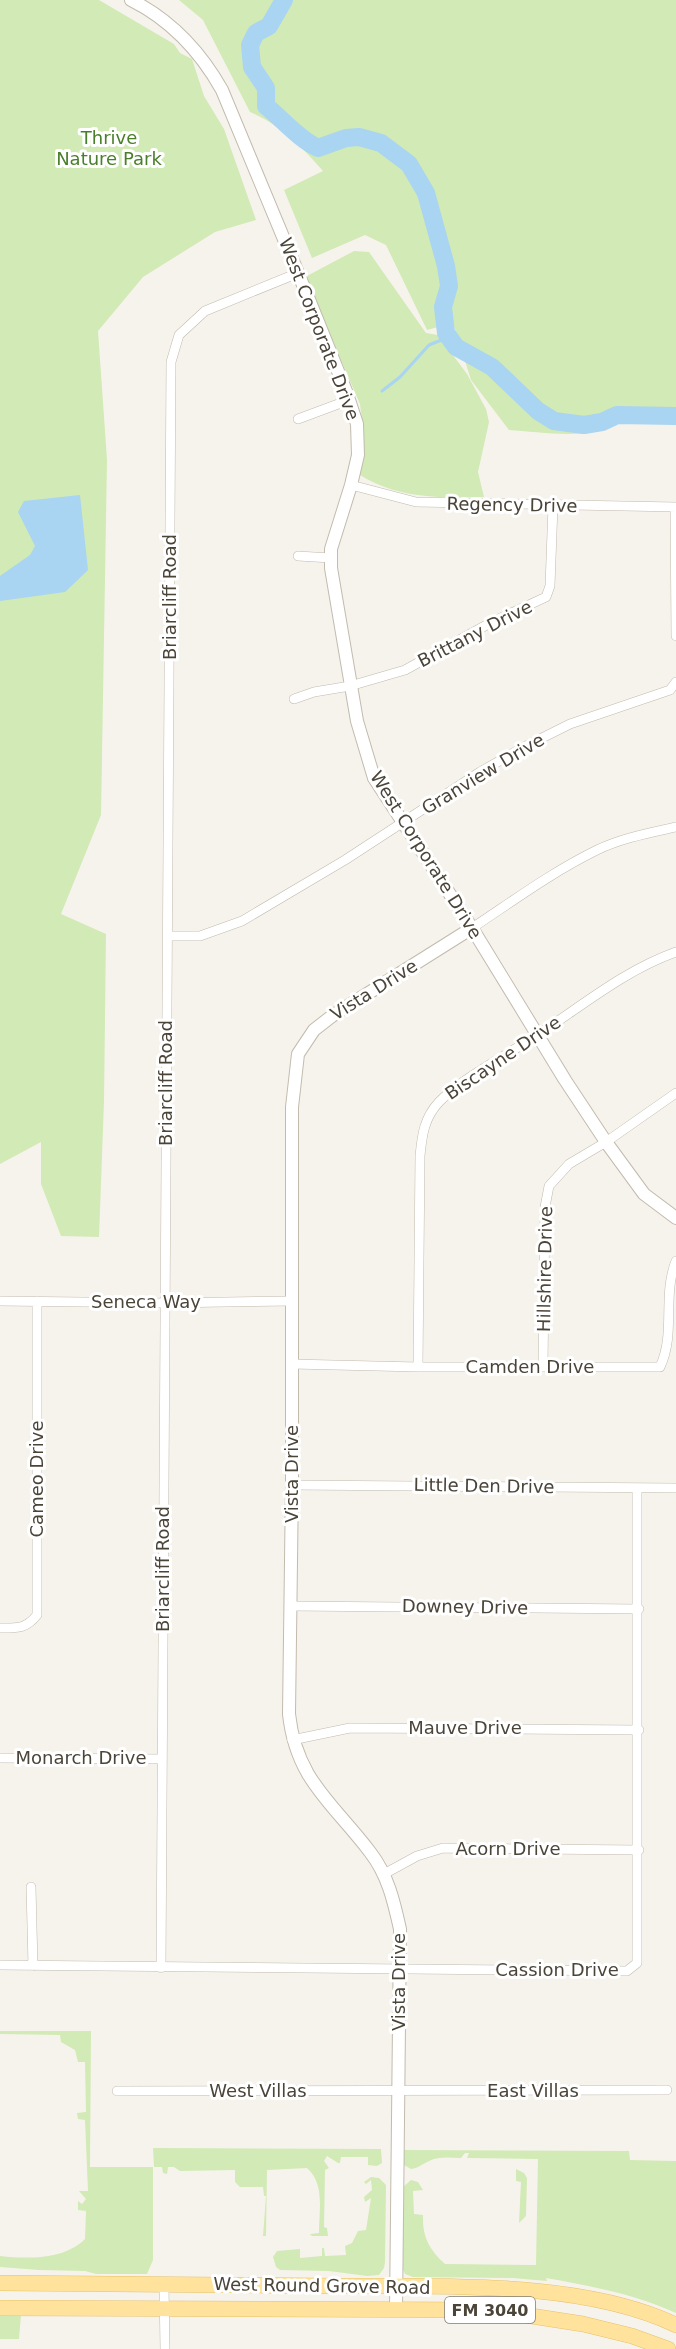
<svg xmlns="http://www.w3.org/2000/svg" width="676" height="2349" viewBox="0 0 676 2349" font-family="'DejaVu Sans',sans-serif">
<style>
.green{fill:#d2eab5}
.water{fill:#a9d4f2}
.lines{fill:none;stroke-linecap:round;stroke-linejoin:round}
.stream{stroke:#a9d4f2;stroke-width:3}
.river{stroke:#a9d4f2;stroke-width:18}
.minor-casing{stroke:#c2bbae;stroke-width:10}
.tertiary-casing{stroke:#c2bbae;stroke-width:14}
.primary-casing{stroke:#e6c16a;stroke-width:16}
.minor{stroke:#fff;stroke-width:9}
.tertiary{stroke:#fff;stroke-width:12}
.primary{stroke:#ffe39c;stroke-width:15}
.labels{text-anchor:middle;stroke-width:6;stroke-linejoin:round;paint-order:stroke}
.shield{fill:#fff;stroke:#817c74;stroke-width:1.5}
.shield-label{font-size:16px;font-weight:bold;fill:#4b4439}
.park-label{font-size:18px;fill:#4a7f2a;stroke:#fff}
.street-label{font-size:18px;fill:#4b4439;stroke:#fff}
</style>
<rect width="100%" height="100%" fill="#f6f3ec"/>
<path class="green" d="M0 0H99L174 44 180 53 192 59 204 96 224 129 256 220 215 232 143 277 98 331 107 460 101 815 61 914 106 934 104 1101 99 1237 61 1236 41 1184V1142L0 1164Z
M179 0H676V409L638 407C631 413 624 421 616 425 589 440 539 432 509 430L471 380 453 323 427 330 386 245 365 235 312 258 284 190 323 171C301 146 281 125 250 112L203 20Z
M354 251 369 252 426 333 438 335 467 374 486 409 489 422 478 472 484 497C440 498 399 499 360 475L364 437 360 404 305 277Z
M0 2031H91L90 2167H153V2260L147 2274H96L85 2271 39 2270 0 2267V2256C28 2259 64 2260 85 2239L86 2211 78 2210V2201L82 2204 86 2199 79 2191H88L85 2120 78 2119 77 2113 86 2112 85 2062H78L75 2050 61 2042 60 2035 0 2034Z
M153 2148 381 2149 382 2163 377 2166 368 2165V2157H341L340 2163H338L327 2156 324 2161 329 2168 325 2170 324 2227 327 2228 328 2236H312L310 2234 319 2233C319 2210 325 2184 307 2168L267 2170 266 2236H263L266 2196H264L263 2187H240L235 2182V2170L180 2171 174 2167H168L167 2174 163 2173 162 2167H154Z
M402 2150 629 2151 630 2160 676 2161V2313C635 2294 590 2286 546 2278L547 2281 513 2278 413 2277 405 2274 402 2267 403 2187 411 2180 418 2182 423 2190 413 2191 414 2214 423 2215C422 2236 429 2250 445 2264L536 2265 538 2159 467 2158 469 2153H465L461 2158C450 2158 439 2156 429 2161 422 2164 419 2168 411 2169L404 2165Z
M516 2169 524 2173 527 2178 526 2216 519 2223 521 2182 516 2181Z
M371 2177 379 2178 386 2185 385 2262 384 2268 379 2275 367 2276 329 2271 280 2270 276 2267 273 2257 277 2251 300 2249V2258L322 2256V2248H324L325 2256 346 2255 345 2246 352 2243 358 2231 366 2230 371 2198 365 2202 364 2197 372 2190 371 2180 366 2184 364 2182Z
M0 2315H21L19 2339H0Z"/>
<path class="water" d="M80 495 88 570 65 592 0 601V576L30 555 35 546 18 512 24 501Z"/>
<g class="lines">
<path class="stream" d="M382 391 400 377 429 345 449 337"/>
<path class="river" d="M284 0 269 26 256 33 250 45 252 67 266 88V106C283 120 300 140 318 148L346 138 359 137 381 143 409 164 426 193 446 266 449 286 443 307 446 333 456 347 492 367 538 411 554 421 584 425 602 422 617 415 676 416"/>
<g class="minor-casing">
<path id="minor" d="M298 419 349 400
M351 485 416 502 676 507
M675 507 676 636
M298 556 331 558
M294 699 314 692 350 686 405 670 492 622 546 597 550 586 553 506
M472 928C513 901 552 872 597 850 622 838 649 833 676 827
M167 936H200L242 921 345 860 480 772 522 748 570 724 670 690 676 682
M0 1301 165 1303 292 1301
M292 1364 418 1367H660C676 1333 662 1296 676 1261
M418 1367 420 1156C422 1135 424 1118 439 1102 461 1079 507 1055 534 1037 581 1007 623 971 676 952
M543 1367 545 1207 549 1186 569 1164 606 1142 676 1093
M292 1485 676 1488
M291 1606 639 1609
M0 1628C17 1628 26 1629 37 1615V1301
M292 1740 350 1728 639 1730
M0 1758 162 1759
M384 1874 417 1856 443 1848 639 1850
M31 1887 33 1966
M0 1965 627 1971 637 1963V1488
M161 1968 171 362 179 335 205 311 298 273
M117 2091 667 2090
M164 2285 165 2349"/>
</g>
<g class="tertiary-casing">
<path id="tertiary" d="M131 0C171 20 200 51 222 90L308 297 346 391 357 424 358 455 351 485 331 549V568L357 721 374 778 472 928 565 1080 606 1142 644 1194 676 1218
M396 2310 400 1929C394 1902 388 1875 370 1852 333 1803 296 1780 289 1714L292 1485V1107L298 1054 314 1030 332 1016 472 928"/>
</g>
<g class="primary-casing">
<path id="primary" d="M0 2283C113 2284 227 2285 340 2286 445 2287 581 2280 676 2325
M0 2308 492 2310 583 2324 632 2336 668 2349"/>
</g>
<use href="#minor" class="minor"/>
<use href="#tertiary" class="tertiary"/>
<use href="#primary" class="primary"/>
</g>
<g class="labels">
<rect class="shield" x="445" y="2297" width="90" height="26" rx="4.5"/>
<g class="shield-label">
<text x="490" y="2316">FM 3040</text>
</g>
<g class="park-label">
<text x="109" y="144">Thrive<tspan x="109" dy="21">Nature Park</tspan></text>
</g>
<g class="street-label">
<text transform="translate(319 329) rotate(69)" y="6">West Corporate Drive</text>
<text transform="translate(512 505) rotate(1)" y="6">Regency Drive</text>
<text transform="translate(170 597) rotate(-90)" y="6">Briarcliff Road</text>
<text transform="translate(475 634) rotate(-27)" y="6">Brittany Drive</text>
<text transform="translate(483 774) rotate(-31)" y="6">Granview Drive</text>
<text transform="translate(426 855) rotate(58)" y="6">West Corporate Drive</text>
<text transform="translate(374 990) rotate(-32)" y="6">Vista Drive</text>
<text transform="translate(503 1058) rotate(-34)" y="6">Biscayne Drive</text>
<text transform="translate(166 1083) rotate(-90)" y="6">Briarcliff Road</text>
<text transform="translate(545 1269) rotate(-89)" y="6">Hillshire Drive</text>
<text x="146" y="1308">Seneca Way</text>
<text x="530" y="1373">Camden Drive</text>
<text transform="translate(292 1474) rotate(-90)" y="6">Vista Drive</text>
<text transform="translate(37 1479) rotate(-90)" y="6">Cameo Drive</text>
<text transform="translate(484 1486) rotate(1)" y="6">Little Den Drive</text>
<text transform="translate(163 1569) rotate(-90)" y="6">Briarcliff Road</text>
<text transform="translate(465 1607) rotate(1)" y="6">Downey Drive</text>
<text x="465" y="1734">Mauve Drive</text>
<text x="81" y="1764">Monarch Drive</text>
<text x="508" y="1855">Acorn Drive</text>
<text x="557" y="1976">Cassion Drive</text>
<text transform="translate(399 1982) rotate(-90)" y="6">Vista Drive</text>
<text x="258" y="2097">West Villas</text>
<text x="533" y="2097">East Villas</text>
<text transform="translate(322 2286) rotate(1)" y="6">West Round Grove Road</text>
</g>
</g>
</svg>
